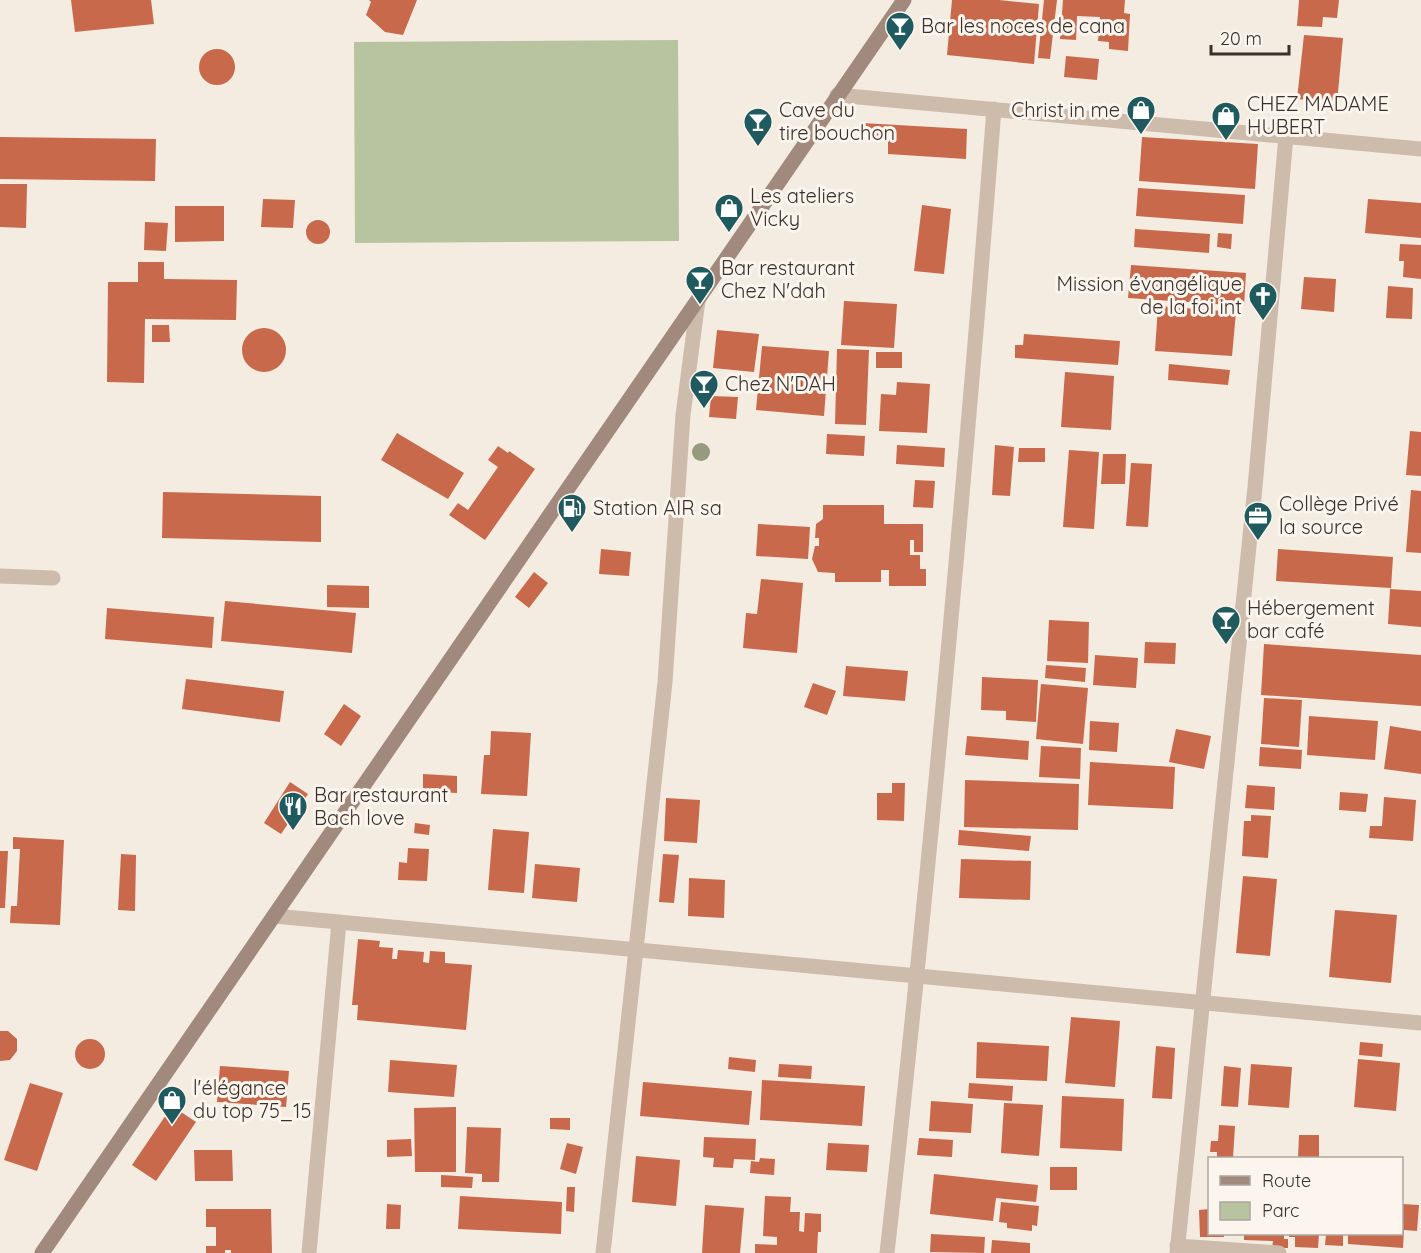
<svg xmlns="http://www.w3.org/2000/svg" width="1421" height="1253" viewBox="0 0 1421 1253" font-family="Quicksand,sans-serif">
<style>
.green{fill:#b8c4a0}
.building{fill:#c8694b}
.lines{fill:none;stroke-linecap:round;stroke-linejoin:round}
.street{stroke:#cdbbac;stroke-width:15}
.secondary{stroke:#a18a7d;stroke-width:15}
.tree{fill:#969b7f}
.labels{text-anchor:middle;stroke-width:6;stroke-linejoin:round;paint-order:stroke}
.poi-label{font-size:20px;fill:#3b302b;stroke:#fbf5ee;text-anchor:start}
</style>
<rect width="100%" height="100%" fill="#f4ebe1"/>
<path class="green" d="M678 40 679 241 355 243 354 42Z"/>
<path class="building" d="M71 0H151L154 24 75 32Z
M369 0H417L403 35 385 32 366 15 371 2Z
M952 0H999L1039 4 1034 64 947 55Z
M1044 0H1057L1050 59 1038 58Z
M1063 0H1125L1124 13 1130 14 1128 51 1109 49V42L1098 41 1100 17 1077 16 1076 40 1060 39Z
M1299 0H1339L1337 18 1323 17 1322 27 1297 26Z
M1304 35 1343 38 1337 103 1297 99Z
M199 67a18 18 0 1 1 36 0a18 18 0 1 1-36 0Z
M1066 56 1099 59 1097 80 1064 77Z
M862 123 967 129 966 159 888 154V141L861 139Z
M0 137 156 139 155 181 0 179Z
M1142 137 1258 144 1255 189 1139 181Z
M0 184H27L26 228 0 227Z
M1138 188 1245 195 1243 224 1136 216Z
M263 199 295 200 293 228 261 227Z
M1368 199 1421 203V238L1365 233Z
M922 205 951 209 944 274 914 271Z
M175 206H224V241L175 242Z
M306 232a12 12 0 1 1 24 0a12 12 0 1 1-24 0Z
M145 222 168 223 166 251 144 250Z
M1135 229 1210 234 1209 253 1134 247Z
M1218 233 1232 234 1231 249 1217 247Z
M1400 244 1421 245V279L1403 277 1404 261H1399Z
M138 262H164V279L237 280 236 320 145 319 144 383 107 382 108 282H138Z
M1131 265 1246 273 1244 306 1128 298Z
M1304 277 1336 279 1334 312 1301 309Z
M1388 286 1413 288 1412 319 1386 318Z
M844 301 897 304 894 348 841 345Z
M1158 306 1236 312 1232 356 1155 351Z
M152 325H169L170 342H152Z
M242 350a22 22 0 1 1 44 0a22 22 0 1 1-44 0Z
M717 330 759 334 754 372 713 368Z
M1024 334 1120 341 1118 365 1015 358V345H1023Z
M762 346 829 351 824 416 756 410Z
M837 349 869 350 866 425 835 424Z
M876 352H902V368H876Z
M1169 364 1230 370 1228 385 1168 380Z
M1065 372 1114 376 1111 430 1061 427Z
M897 382 930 384 927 433 879 431 881 394 896 395Z
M711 396 738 397 736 419 709 417Z
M1410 431 1421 432V476L1406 475Z
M397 433 464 473 448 499 381 460Z
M827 434 865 436 864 456 826 454Z
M897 445 945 448 944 467 896 464Z
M995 445 1014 447 1010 496 992 495Z
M498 446 508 453 509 451 535 469 485 540 449 515 458 503 468 510 498 467 488 460Z
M1019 448H1045V462H1018Z
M1069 450 1099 452 1094 529 1063 527Z
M1103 454H1126L1125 484H1101Z
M1131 463 1152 464 1148 527 1126 526Z
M915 480 935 481 933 508 913 507Z
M1411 490 1421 491V553L1406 552Z
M163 492 321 496V542L162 538Z
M823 505H884V524H923V552H914V540H910V555H920V569H926V586H889V570H881V582H835V573L818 572 812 559 815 546H819V538H815L816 524 823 519Z
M758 524 810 527 808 559 756 556Z
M601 549 631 552 629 576 599 574Z
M1278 549 1393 557 1391 588 1276 581Z
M534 572 548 583 529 608 515 597Z
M761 579 803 583 797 653 743 648 746 613 757 614Z
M327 585 369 586V608L327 607Z
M1390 589 1421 591V627L1388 624Z
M225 601 356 613 352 653 221 641Z
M107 608 214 617 212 648 105 639Z
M1049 620 1089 622 1088 663 1047 661Z
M1145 642 1176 643 1175 664 1144 663Z
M1264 644 1421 655V706L1261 695Z
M1095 655 1138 658 1136 688 1093 685Z
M1046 665 1086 668 1085 682 1045 678Z
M846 666 908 671 905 701 843 696Z
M982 677 1038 680 1036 722 1006 720V711L981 710Z
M186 679 284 691 280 722 182 709Z
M813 683 836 691 827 715 804 707Z
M1041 684 1088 688 1083 744 1036 739Z
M1264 698 1302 700 1299 747 1261 744Z
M344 704 361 716 341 746 324 734Z
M1309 716 1378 721 1375 760 1307 755Z
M1090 721 1119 723 1117 752 1089 750Z
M1390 726 1421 731V774L1384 769Z
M1176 729 1211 736 1204 769 1169 762Z
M491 731 531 733 527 796 481 794 484 755H490Z
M967 736 1029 741 1028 760 965 755Z
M1041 746 1081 748 1080 779 1039 777Z
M1260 747 1302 750 1301 769 1259 766Z
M1090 762 1175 767 1173 809 1088 805Z
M423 774 457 776V793L423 791Z
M965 780 1079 784 1078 830 964 827Z
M290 782 308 794 281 834 264 823Z
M892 783H905L904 821 877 820V793H892Z
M1247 785 1275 787 1274 810 1245 808Z
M1340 792 1368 794 1366 812 1339 810Z
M1384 797 1416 800 1413 841 1369 838 1370 826H1382Z
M666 798 700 800 697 843 664 841Z
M1251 815 1271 816 1268 858 1242 856 1244 821H1251Z
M415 823 430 825 429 835 414 833Z
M493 829 529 832 524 893 488 890Z
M959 830 1031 836 1029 851 958 845Z
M13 837 64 840 60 925 10 923 11 906H17L20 849H13Z
M408 848 429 849 427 881 398 880 399 862 407 863Z
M0 851H8L5 908H0Z
M121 854 136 855 135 911 118 910Z
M663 854 679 855 674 903 659 902Z
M961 859 1031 861 1030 900 959 898Z
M535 864 580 868 577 902 532 898Z
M1243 876 1277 879 1270 956 1236 953Z
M689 878 725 880 724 918 688 916Z
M1335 910 1397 915 1391 983 1329 977Z
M358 939 380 941 379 947 393 948 392 959H397L398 950 424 952 423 962 429 963 430 951 445 952V963L472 965 466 1030 357 1020 358 1005H352Z
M1071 1017 1120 1021 1115 1087 1065 1083Z
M0 1031H8L17 1039V1051L10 1060 0 1061Z
M75 1054a15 15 0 1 1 30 0a15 15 0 1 1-30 0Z
M977 1042 1049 1046 1047 1081 976 1078Z
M1360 1042 1383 1044 1382 1057 1359 1055Z
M1156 1046 1175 1048 1172 1099 1152 1098Z
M729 1057 756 1060 755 1072 728 1069Z
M1358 1059 1400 1063 1396 1111 1354 1107Z
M390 1060 457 1065 454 1097 388 1092Z
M779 1064 812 1066 811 1079 778 1077Z
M1251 1064 1292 1067 1289 1108 1248 1105Z
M220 1066 289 1071 286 1107 217 1102Z
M1224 1066 1241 1068 1238 1107 1221 1106Z
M762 1080 865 1086 862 1126 760 1120Z
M643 1082 752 1091 749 1125 640 1116Z
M30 1083 63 1093 37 1171 4 1160Z
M969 1083 1013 1086 1012 1101 968 1098Z
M1062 1096 1124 1099 1122 1151 1060 1148Z
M931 1101 973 1104 971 1133 929 1131Z
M1004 1103 1043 1105 1039 1156 1001 1153Z
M172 1106 196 1122 156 1181 132 1165Z
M456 1107V1172H415L414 1108Z
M550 1118H570V1130L550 1129Z
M1219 1125 1235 1126 1233 1158H1217V1152H1210L1211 1141H1218Z
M467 1127 501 1128 499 1182H482V1174L465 1173Z
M1299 1135H1319V1158H1298Z
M704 1137 756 1139 755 1160 734 1159 733 1168 713 1167 714 1158 703 1157Z
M919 1138 953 1140 952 1157 917 1155Z
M411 1139 412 1156 387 1157V1140Z
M567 1143 583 1147 576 1174 560 1169Z
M828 1143 869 1145 867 1172 826 1170Z
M194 1150H232L233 1181H195Z
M636 1156 680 1160 676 1206 632 1202Z
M760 1158 775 1159 774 1175 750 1173 751 1161 759 1162Z
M1050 1167H1077V1190H1050Z
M934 1174 1038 1185 1036 1202 996 1198 993 1221 930 1214Z
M441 1175 473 1177 472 1188 441 1187Z
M567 1187H575L574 1212 566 1211Z
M460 1196 562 1202 561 1234 458 1229Z
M765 1196 791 1197 790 1212H800L799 1231 804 1232 805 1213 821 1214V1232H818L817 1253H755V1244L777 1245V1237L763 1236Z
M1001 1202 1039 1206 1037 1226 1032 1225V1231L1007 1228V1223L999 1222Z
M387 1204 401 1205 400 1229H386Z
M1402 1204 1419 1205 1417 1231 1404 1230 1403 1248 1348 1244V1234H1402Z
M705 1205 744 1208 740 1253H702Z
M206 1209H271L272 1253H231V1250H225V1253H206V1246H216V1227H206Z
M1210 1209V1234H1224V1237H1200L1199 1210Z
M931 1234 985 1237 984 1253 930 1252Z
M1244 1234H1284V1239H1288V1248H1272L1273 1241 1244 1240Z
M1289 1234H1319L1318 1248 1295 1247V1237H1289Z
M1326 1234H1343V1246L1325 1245Z
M992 1240 1030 1243V1253H991Z"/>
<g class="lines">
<path class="street" d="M837 95 1421 149
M0 576 53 578
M274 916 1421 1023
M1177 1246 1279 1253
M309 1253 339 922
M603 1253 665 682 683 415 698 300
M887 1253C930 872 964 491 994 109
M1177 1253 1255 487 1286 136"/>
<path class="secondary" d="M42 1253 904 0"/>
</g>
<circle class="tree" cx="701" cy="452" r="9"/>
<defs>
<g id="bar-pin" transform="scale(1.5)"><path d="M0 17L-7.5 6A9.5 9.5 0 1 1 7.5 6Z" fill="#1f5a5e" stroke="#fbf5ee"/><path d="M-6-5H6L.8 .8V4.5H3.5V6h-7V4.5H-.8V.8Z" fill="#fff"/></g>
<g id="shop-pin" transform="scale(1.5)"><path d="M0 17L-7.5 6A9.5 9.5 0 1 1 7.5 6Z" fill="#1f5a5e" stroke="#fbf5ee"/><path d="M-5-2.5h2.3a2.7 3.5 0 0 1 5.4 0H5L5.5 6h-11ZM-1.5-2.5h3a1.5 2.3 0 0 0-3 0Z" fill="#fff"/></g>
<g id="church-pin" transform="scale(1.5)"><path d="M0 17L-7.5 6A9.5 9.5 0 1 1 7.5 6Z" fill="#1f5a5e" stroke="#fbf5ee"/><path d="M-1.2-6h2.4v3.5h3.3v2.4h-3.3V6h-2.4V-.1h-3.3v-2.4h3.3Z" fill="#fff"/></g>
<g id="fuel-pin" transform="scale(1.5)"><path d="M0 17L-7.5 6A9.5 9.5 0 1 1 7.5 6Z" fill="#1f5a5e" stroke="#fbf5ee"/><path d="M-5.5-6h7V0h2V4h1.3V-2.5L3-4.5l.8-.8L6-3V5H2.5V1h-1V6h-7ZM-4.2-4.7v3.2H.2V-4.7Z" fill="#fff"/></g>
<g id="office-pin" transform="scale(1.5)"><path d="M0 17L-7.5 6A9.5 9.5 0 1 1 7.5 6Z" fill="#1f5a5e" stroke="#fbf5ee"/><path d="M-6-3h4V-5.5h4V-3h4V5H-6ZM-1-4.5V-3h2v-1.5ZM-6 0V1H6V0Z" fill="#fff"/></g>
<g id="restaurant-pin" transform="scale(1.5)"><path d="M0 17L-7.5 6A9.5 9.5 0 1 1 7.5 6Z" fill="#1f5a5e" stroke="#fbf5ee"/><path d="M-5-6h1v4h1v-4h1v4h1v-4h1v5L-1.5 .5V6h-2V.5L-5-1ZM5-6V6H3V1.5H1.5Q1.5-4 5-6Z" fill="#fff"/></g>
</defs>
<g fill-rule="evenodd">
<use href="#bar-pin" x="900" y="26"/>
<use href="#shop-pin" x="1141" y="110"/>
<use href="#shop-pin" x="1226" y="116"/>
<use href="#bar-pin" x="758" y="122"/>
<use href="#shop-pin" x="729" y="208"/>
<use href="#bar-pin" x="700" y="280"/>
<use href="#church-pin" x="1263" y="296"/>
<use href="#bar-pin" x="704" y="384"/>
<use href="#fuel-pin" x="572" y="508"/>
<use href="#office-pin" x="1258" y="516"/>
<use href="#bar-pin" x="1226" y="620"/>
<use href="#restaurant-pin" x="293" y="806"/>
<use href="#shop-pin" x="172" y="1100"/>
</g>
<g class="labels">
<g class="poi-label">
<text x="921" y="33">Bar les noces de cana</text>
<text x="1247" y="111">CHEZ MADAME<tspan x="1247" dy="23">HUBERT</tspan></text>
<text x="779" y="117">Cave du<tspan x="779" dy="23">tire bouchon</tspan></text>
<text x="1120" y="117" text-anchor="end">Christ in me</text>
<text x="750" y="203">Les ateliers<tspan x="750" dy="23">Vicky</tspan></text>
<text x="721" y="275">Bar restaurant<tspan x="721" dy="23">Chez N'dah</tspan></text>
<text x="1242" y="291" text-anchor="end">Mission évangélique<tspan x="1242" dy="23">de la foi int</tspan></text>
<text x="725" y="391">Chez N'DAH</text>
<text x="1279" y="511">Collège Privé<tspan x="1279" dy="23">la source</tspan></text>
<text x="593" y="515">Station AIR sa</text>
<text x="1247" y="615">Hébergement<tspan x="1247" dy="23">bar café</tspan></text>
<text x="314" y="802">Bar restaurant<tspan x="314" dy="23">Bach love</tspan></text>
<text x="193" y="1095">l'élégance<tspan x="193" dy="23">du top 75_15</tspan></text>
</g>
</g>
<rect x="1208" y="1157" width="195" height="78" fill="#fbf5ee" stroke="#aea6a0" stroke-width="1.5"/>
<rect x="1220" y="1176" width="30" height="9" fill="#a18a7d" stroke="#aea6a0" stroke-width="1.5"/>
<text x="1262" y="1187" font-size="18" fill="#3b302b">Route</text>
<rect x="1220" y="1202" width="30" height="18" fill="#b8c4a0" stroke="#aea6a0" stroke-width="1.5"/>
<text x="1262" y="1217" font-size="18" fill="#3b302b">Parc</text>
<path d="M1211 45v9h78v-9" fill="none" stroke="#3b302b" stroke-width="3"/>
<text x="1220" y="45" font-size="18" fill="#3b302b" stroke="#fbf5ee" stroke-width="4.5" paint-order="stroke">20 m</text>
</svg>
